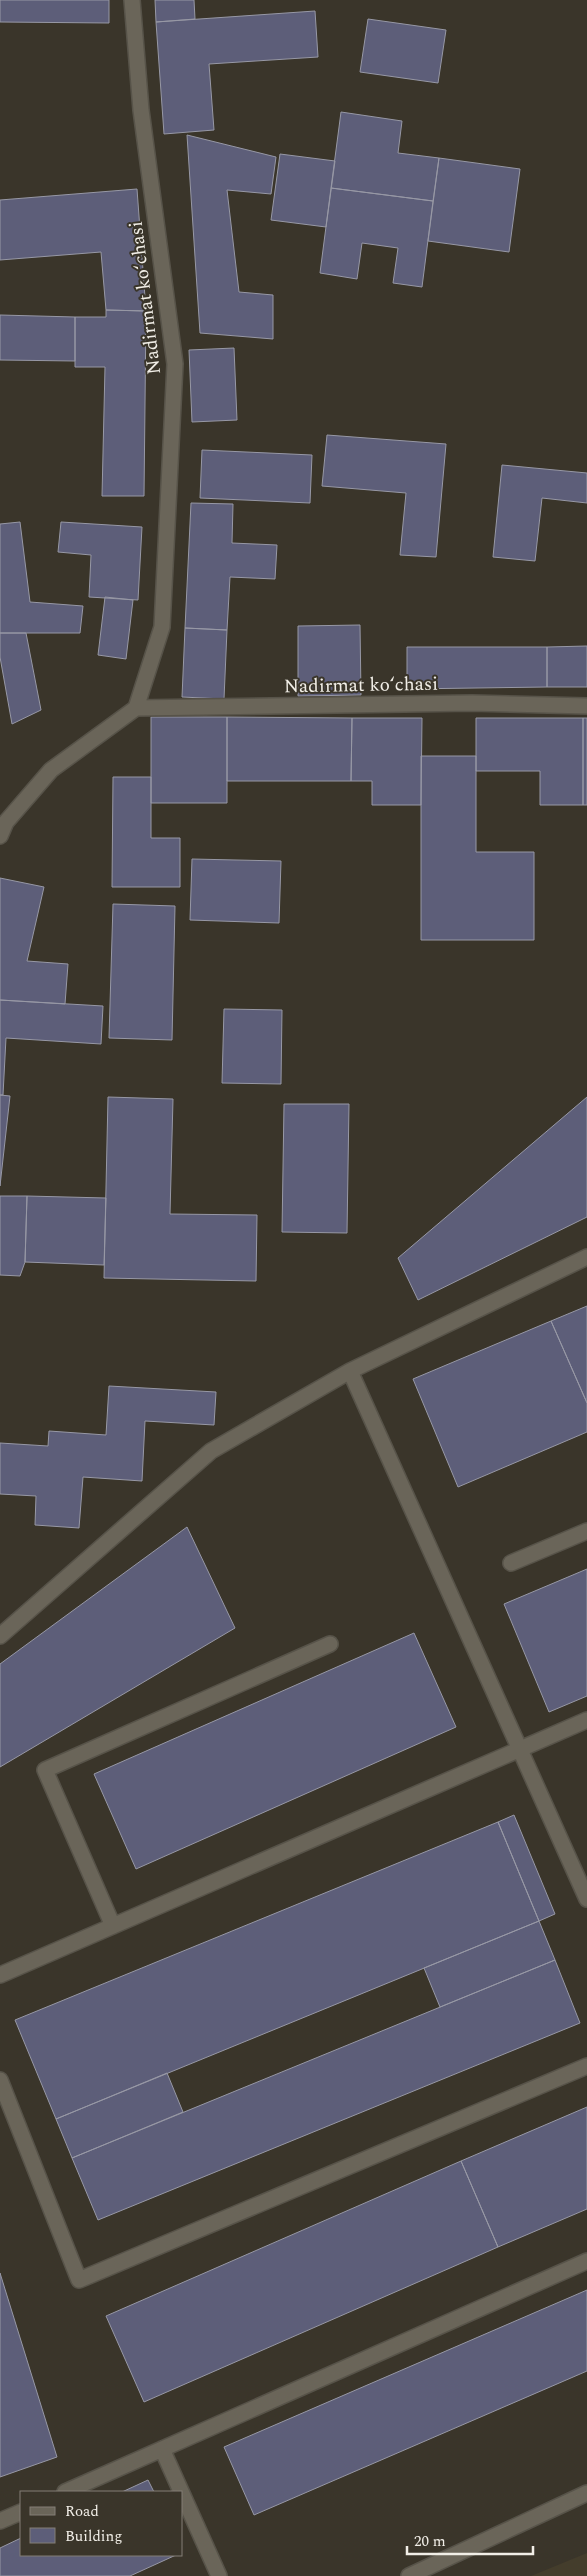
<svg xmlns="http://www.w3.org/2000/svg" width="587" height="2576" viewBox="0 0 587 2576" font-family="Spectral,serif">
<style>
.built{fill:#443d2c}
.building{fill:#5d5e79;stroke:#9798a5}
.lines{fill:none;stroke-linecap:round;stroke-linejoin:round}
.lane-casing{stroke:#575349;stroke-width:18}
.street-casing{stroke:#575349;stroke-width:18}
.lane{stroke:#6a6559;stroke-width:15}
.street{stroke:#6a6559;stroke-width:15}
.labels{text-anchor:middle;stroke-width:4;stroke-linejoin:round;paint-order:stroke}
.street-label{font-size:19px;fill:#f1eee7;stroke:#3a352a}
</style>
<rect width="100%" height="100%" fill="#3a352a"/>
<path class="built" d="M587 2553V2576H531Z"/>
<path class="building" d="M0 0H109V23L0 22Z
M155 0H194L195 19 156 22Z
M315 11 318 57 209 64 214 130 164 134 156 22Z
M368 19 446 30 438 83 360 72Z
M341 112 402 121 398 153 439 158 433 201 331 188Z
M187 135 276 157 271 194 227 190 239 292 273 295V339L200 333Z
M280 154 335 161 326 227 271 220Z
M439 158 520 169 509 252 428 241Z
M331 188 433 201 422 287 393 283 398 248 362 243 357 279 320 273Z
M137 189 146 311 106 310 101 252 0 260V200Z
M106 310 146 311 144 496H102L105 367H75V317H106Z
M0 315 75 317V361L0 360Z
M234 348 237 420 192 422 189 350Z
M327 435 446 444 436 557 400 555 406 493 322 486Z
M202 450 312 455 310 503 200 498Z
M502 465 587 473V503L542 498 535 561 493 557Z
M191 503 233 504 232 543 277 545 275 579 230 577 227 630 185 628Z
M20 522 30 602 83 606 80 633H0V524Z
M61 522 142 527 138 600 89 597 91 555 58 552Z
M105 597 133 600 126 659 98 655Z
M360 625 361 695 298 696V626Z
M185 628 227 630 224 699 182 697Z
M0 633H26L41 710 12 724 0 657Z
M587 646V687H547V647Z
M407 647H547V687L407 689Z
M151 717H227V803H151Z
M227 717 352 718 351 781H227Z
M352 718H422L421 805H372V781H351Z
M476 718H583V805H540V771H476Z
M583 718H587V805H583Z
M421 756H476V852H534V940H421Z
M113 777H151V838H180V887H112Z
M192 859 281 861 279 923 190 920Z
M0 878 44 887 27 961 68 964 65 1004 0 1000Z
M113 904 175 906 172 1040 109 1038Z
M0 1000 103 1006 101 1044 6 1038 3 1095H0Z
M224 1009 282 1010 281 1084 222 1083Z
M0 1095 10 1096 0 1186Z
M108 1097 173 1099 170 1214 257 1215 256 1281 104 1278Z
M587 1097V1217L418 1300 398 1258Z
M284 1104H349L347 1233 282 1232Z
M0 1196H27L25 1262 20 1276 0 1275Z
M27 1196 106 1198 104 1265 25 1262Z
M587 1306V1403L551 1321Z
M551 1321 587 1403V1432L458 1487 413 1379Z
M109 1386 216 1392 214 1425 145 1421 142 1481 83 1477 79 1528 35 1525 36 1496 0 1494V1443L48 1446 49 1431 106 1435Z
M187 1527 235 1628 0 1767V1664Z
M587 1569V1696L549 1712 504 1604Z
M414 1633 456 1727 136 1869 94 1774Z
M514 1815 555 1914 539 1921 498 1822Z
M498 1822 539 1921 56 2119 15 2020Z
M539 1921 555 1960 440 2007 424 1968Z
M555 1960 580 2023 98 2220 72 2158Z
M167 2073 183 2112 72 2158 56 2119Z
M587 2107V2209L498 2247 461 2161Z
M461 2161 498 2247 144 2402 106 2316Z
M0 2273 57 2457 0 2477Z
M587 2290V2371L254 2515 224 2447Z
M148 2480 154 2492H122Z
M21 2538V2555H176L130 2576H0V2548Z"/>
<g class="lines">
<g class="lane-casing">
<path id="lane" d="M350 1371 587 1899
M511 1563 587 1531
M0 1636 211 1451 350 1371 587 1257
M113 1926 45 1770 330 1644
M0 1975 587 1720
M0 2080 79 2280 587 2066
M162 2449 219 2576
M65 2492 587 2261
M0 2521 21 2512
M409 2576 587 2493"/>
</g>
<g class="street-casing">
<path id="street" d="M136 708 472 703 587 706
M0 836 6 822 51 770 136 708 162 627 175 364 141 110 132 0"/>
</g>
<use href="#lane" class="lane"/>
<use href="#street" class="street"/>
</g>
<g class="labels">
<g class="street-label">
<text transform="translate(144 298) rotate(-97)" y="7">Nadirmat koʻchasi</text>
<text transform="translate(361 684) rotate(-1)" y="7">Nadirmat koʻchasi</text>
</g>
</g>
<rect x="20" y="2491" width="162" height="65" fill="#3a352a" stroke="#837f76"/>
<rect x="30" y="2507" width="25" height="8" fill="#6a6559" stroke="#837f76"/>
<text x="65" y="2516" font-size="15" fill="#f1eee7">Road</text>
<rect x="30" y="2528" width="25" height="15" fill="#5d5e79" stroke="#837f76"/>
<text x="65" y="2541" font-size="15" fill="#f1eee7">Building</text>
<path d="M407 2546v8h126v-8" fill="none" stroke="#f1eee7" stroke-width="2.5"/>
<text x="414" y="2546" font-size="15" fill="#f1eee7" stroke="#3a352a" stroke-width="4" paint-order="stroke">20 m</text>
</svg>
